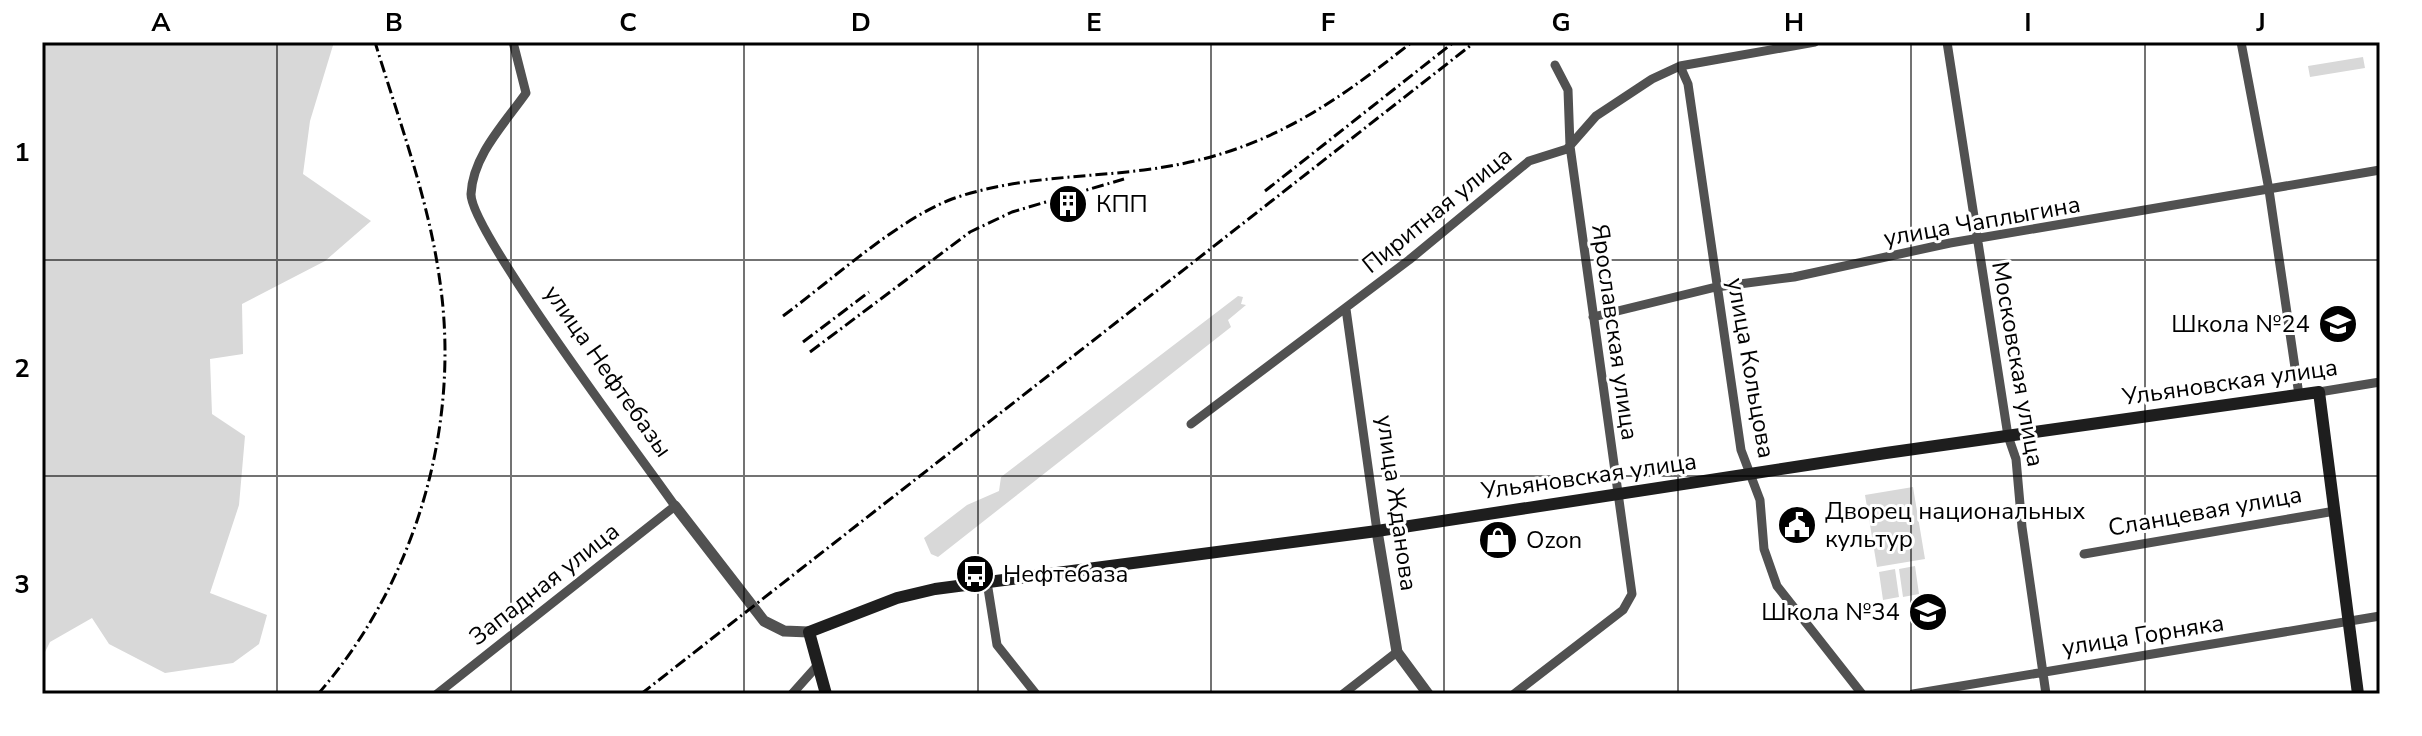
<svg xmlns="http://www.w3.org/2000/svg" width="2422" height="736" viewBox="0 0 2422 736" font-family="'Nunito Sans',sans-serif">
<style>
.green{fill:#d8d8d8}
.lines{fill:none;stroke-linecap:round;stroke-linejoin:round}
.minor{stroke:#515151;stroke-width:9}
.tertiary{stroke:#515151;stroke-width:11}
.secondary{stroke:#1e1e1e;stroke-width:12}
.rail{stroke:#000;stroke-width:3;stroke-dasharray:12 4 2 4;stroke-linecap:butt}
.grid{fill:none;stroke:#000;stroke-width:2;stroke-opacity:0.55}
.labels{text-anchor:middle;stroke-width:6;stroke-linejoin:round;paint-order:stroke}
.poi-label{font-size:24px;fill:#000;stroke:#fff;text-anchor:start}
.street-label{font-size:24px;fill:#000;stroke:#fff}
.neatline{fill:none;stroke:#000;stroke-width:3}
.grid-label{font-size:26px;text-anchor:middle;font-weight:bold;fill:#000}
</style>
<rect width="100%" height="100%" fill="#fff"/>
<path class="green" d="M42 42H334L310 121 303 174 371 221 325 261 242 304 243 354 210 359 212 414 245 436 239 505 210 593 267 615 259 644 233 663 165 673 109 644 92 618 50 642 42 658Z
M2363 57 2365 68 2310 77 2308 66Z
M1238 296 1243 297 1241 304 1246 305 1228 320 1231 327 938 557 931 554 924 538 967 505 999 491 1001 477Z
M1913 487 1925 559 1877 567 1865 495Z
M1915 566 1919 594 1903 597 1899 569Z
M1895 569 1899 597 1883 600 1879 572Z"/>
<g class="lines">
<path class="minor" d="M1947 42 2008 436 2016 459 2022 527 2046 694
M2241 42 2269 190 2299 395
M1680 66 1688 84 1741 450 1760 500 1764 549 1777 586 1862 694
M1346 309 1377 531
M1593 317 1716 287 1794 277 1950 243 2380 170
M2319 392 2380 382
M1191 424 1409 260 1529 161 1567 149 1596 116 1652 79 1680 66 1815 42
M2084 554 2335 511
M987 582 997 645 1036 694
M437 694 675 506C643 460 470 231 471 194 473 155 505 123 526 93L513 42
M792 694 817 666
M1343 694 1397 652
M1514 694 1623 610 1632 594 1570 146 1568 90 1555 65
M1913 694 2380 616"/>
<path class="tertiary" d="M675 506 764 621 784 631 809 632
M1377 531 1397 652 1428 694"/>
<path class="secondary" d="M826 694 809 632 897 598 935 589 1377 531 1886 453 2319 392 2358 694"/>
<path class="rail" d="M1265 191 1454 42
M783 316C832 280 897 220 952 199 1014 177 1080 178 1144 170 1257 156 1325 111 1412 42
M803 342 869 292
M810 352 970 232 1012 212 1124 179
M318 694C415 583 461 428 440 282 429 200 399 121 375 42
M641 694 1475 42"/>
</g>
<path class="grid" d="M277 42V694M511 42V694M744 42V694M978 42V694M1211 42V694M1444 42V694M1678 42V694M1911 42V694M2145 42V694M42 260H2380M42 476H2380"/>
<defs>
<g id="building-disc" transform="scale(2)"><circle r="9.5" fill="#000" stroke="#fff"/><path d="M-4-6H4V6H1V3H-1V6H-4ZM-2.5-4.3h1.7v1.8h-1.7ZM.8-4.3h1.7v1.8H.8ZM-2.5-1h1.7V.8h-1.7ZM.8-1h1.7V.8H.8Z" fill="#fff"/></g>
<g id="school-disc" transform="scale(2)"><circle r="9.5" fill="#000" stroke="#fff"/><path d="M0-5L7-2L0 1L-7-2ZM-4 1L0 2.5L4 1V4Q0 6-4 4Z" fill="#fff"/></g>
<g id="civic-disc" transform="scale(2)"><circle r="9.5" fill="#000" stroke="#fff"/><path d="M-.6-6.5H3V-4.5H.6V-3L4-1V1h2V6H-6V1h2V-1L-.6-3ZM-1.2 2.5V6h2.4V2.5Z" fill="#fff"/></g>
<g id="shop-disc" transform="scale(2)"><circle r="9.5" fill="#000" stroke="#fff"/><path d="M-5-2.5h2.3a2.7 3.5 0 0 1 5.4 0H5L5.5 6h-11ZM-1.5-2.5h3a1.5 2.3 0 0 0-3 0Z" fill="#fff"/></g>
<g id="bus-disc" transform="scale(2)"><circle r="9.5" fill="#000" stroke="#fff"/><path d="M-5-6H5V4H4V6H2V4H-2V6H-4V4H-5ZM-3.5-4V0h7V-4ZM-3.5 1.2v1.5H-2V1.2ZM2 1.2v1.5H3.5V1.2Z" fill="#fff"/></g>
</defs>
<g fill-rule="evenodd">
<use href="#building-disc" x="1068" y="204"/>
<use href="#school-disc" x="2338" y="324"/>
<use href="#civic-disc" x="1797" y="525"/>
<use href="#shop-disc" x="1498" y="540"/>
<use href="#bus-disc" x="975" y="574"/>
<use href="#school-disc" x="1928" y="612"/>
</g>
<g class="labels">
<g class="poi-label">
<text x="1096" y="212">КПП</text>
<text x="2310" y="332" text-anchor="end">Школа №24</text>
<text x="1825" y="519">Дворец национальных<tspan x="1825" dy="28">культур</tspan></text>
<text x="1526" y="548">Ozon</text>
<text x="1003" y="582">Нефтебаза</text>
<text x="1900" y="620" text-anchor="end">Школа №34</text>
</g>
<g class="street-label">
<text transform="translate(1437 210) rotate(-39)" y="8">Пиритная улица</text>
<text transform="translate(1982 221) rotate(-10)" y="8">улица Чаплыгина</text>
<text transform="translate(1615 332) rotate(82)" y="8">Ярославская улица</text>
<text transform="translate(2018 364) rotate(80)" y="8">Московская улица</text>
<text transform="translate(1751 368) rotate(80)" y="8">улица Кольцова</text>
<text transform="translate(608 371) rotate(55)" y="8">улица Нефтебазы</text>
<text transform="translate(2230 382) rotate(-8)" y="8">Ульяновская улица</text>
<text transform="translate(1589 476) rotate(-8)" y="8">Ульяновская улица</text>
<text transform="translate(1397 503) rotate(82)" y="8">улица Жданова</text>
<text transform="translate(2205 511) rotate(-10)" y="8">Сланцевая улица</text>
<text transform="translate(544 584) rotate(-38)" y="8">Западная улица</text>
<text transform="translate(2143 635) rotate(-9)" y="8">улица Горняка</text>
</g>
</g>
<rect width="2422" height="736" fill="none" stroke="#ffffff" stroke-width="88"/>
<rect x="44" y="44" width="2334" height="648" class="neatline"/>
<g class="grid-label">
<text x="161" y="31">A</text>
<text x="394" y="31">B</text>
<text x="628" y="31">C</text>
<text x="861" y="31">D</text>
<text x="1094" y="31">E</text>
<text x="1328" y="31">F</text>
<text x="1561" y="31">G</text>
<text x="1794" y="31">H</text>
<text x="2028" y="31">I</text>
<text x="2261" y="31">J</text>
<text x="22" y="161">1</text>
<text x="22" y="377">2</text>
<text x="22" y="593">3</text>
</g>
</svg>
